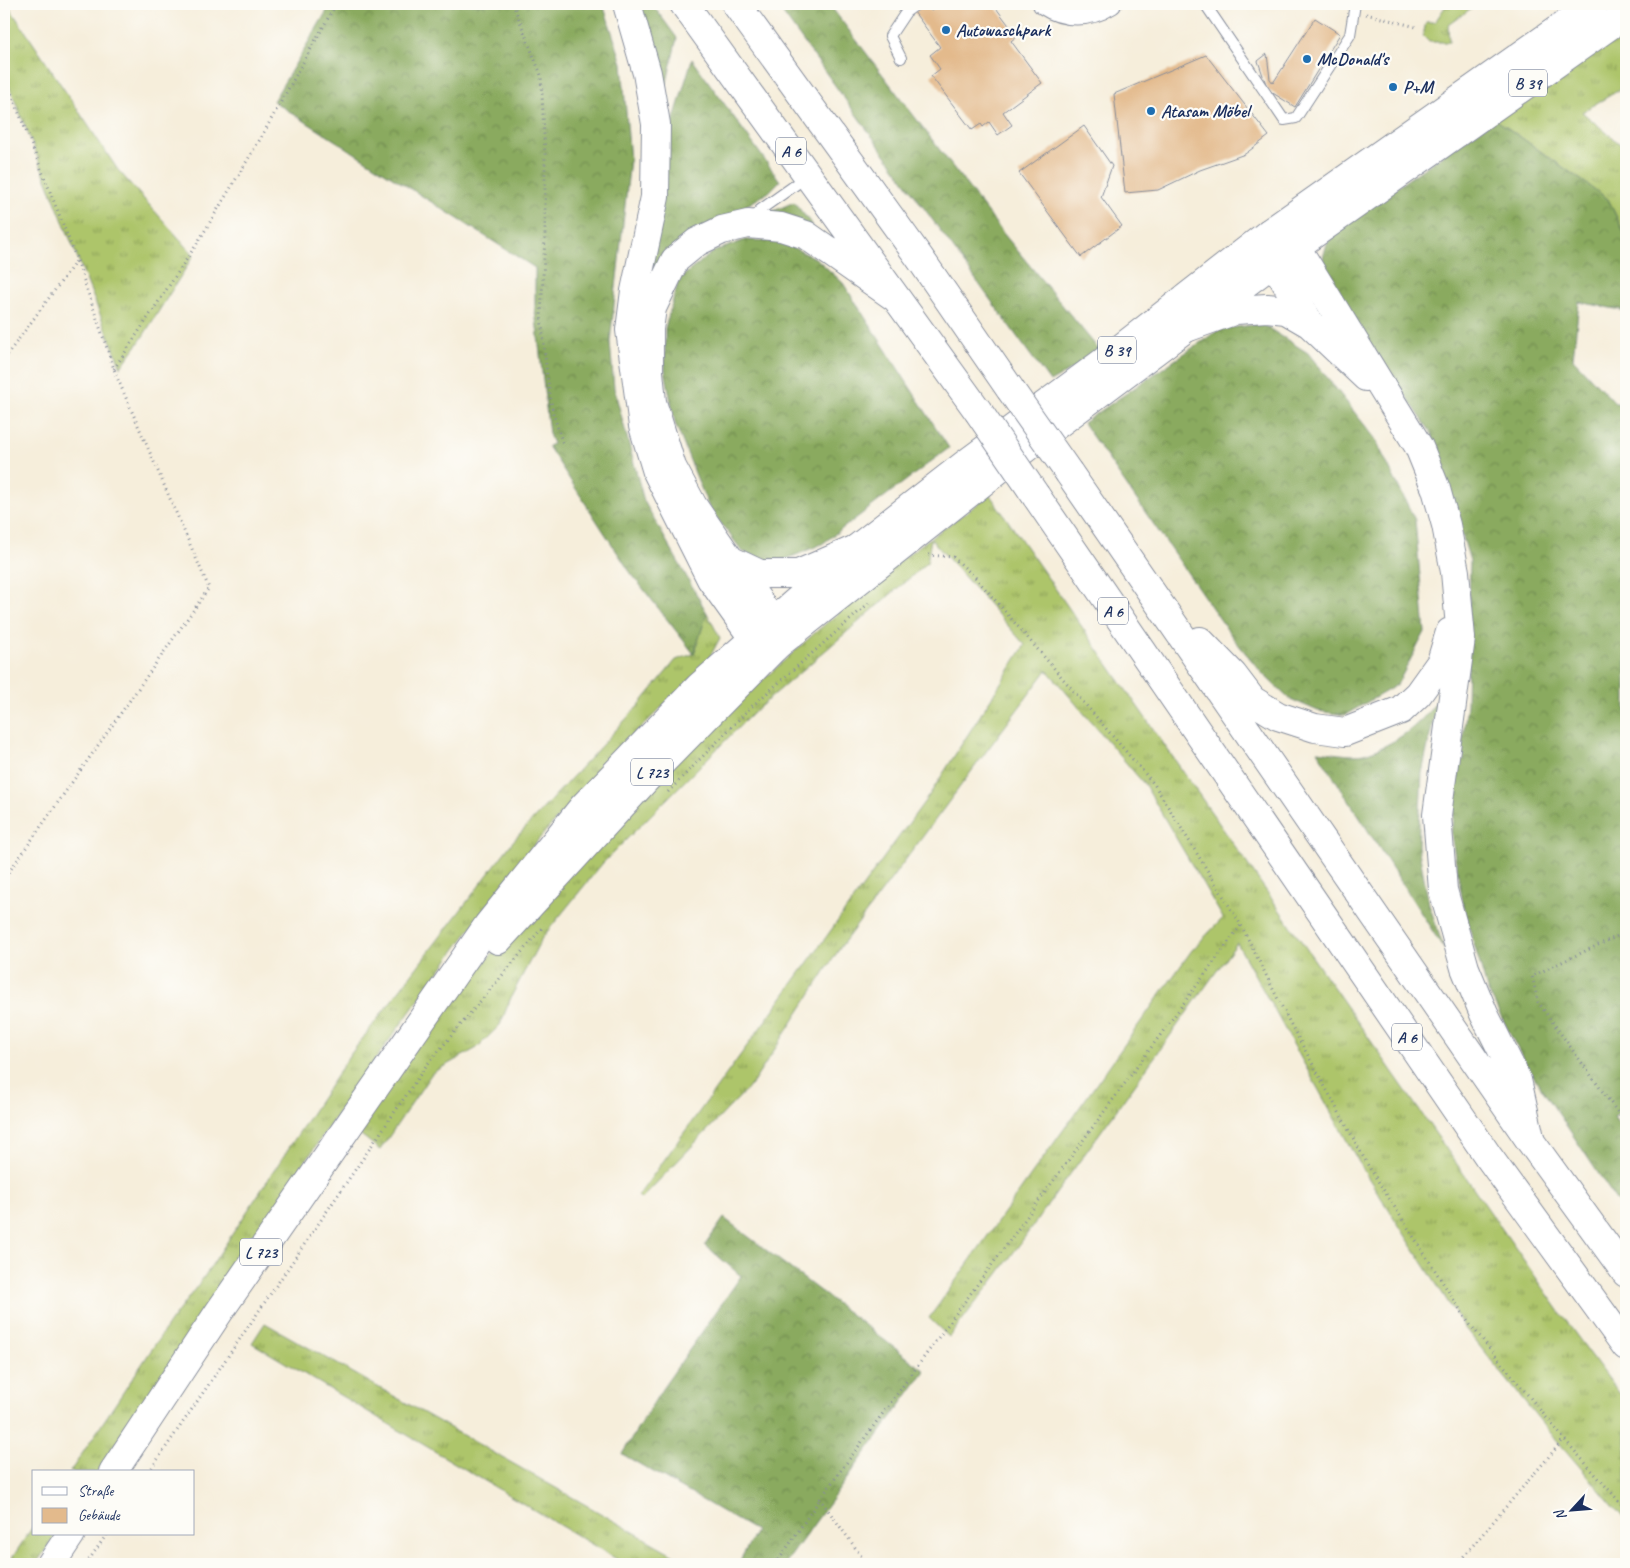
<svg xmlns="http://www.w3.org/2000/svg" width="1630" height="1568" viewBox="0 0 1630 1568" font-family="Caveat,sans-serif">
<style>
.grass{fill:url(#grass-tufts);stroke:#647a64}
.forest{fill:url(#forest-crowns);stroke:#526c5e}
.building{fill:#e3ba8c}
.lines{fill:none;stroke-linecap:round;stroke-linejoin:round}
.lane-casing{stroke:#888e9c;stroke-width:12}
.street-casing{stroke:#888e9c;stroke-width:22}
.primary-casing{stroke:#888e9c;stroke-width:30}
.highway-casing{stroke:#888e9c;stroke-width:30}
.path{stroke:#888e9c;stroke-width:3;stroke-dasharray:1 4;stroke-linecap:butt}
.lane{stroke:#fff;stroke-width:10}
.street{stroke:#fff;stroke-width:20}
.primary{stroke:#fff;stroke-width:28}
.highway{stroke:#fff;stroke-width:28}
.highway-bridge-casing{stroke:#888e9c;stroke-width:30;stroke-linecap:butt}
.highway-bridge{stroke:#fff;stroke-width:28}
.poi-dot{fill:#1f6fb2;stroke:#fdfcf7;stroke-width:2}
.labels{text-anchor:middle;stroke-width:4.5;stroke-linejoin:round;paint-order:stroke}
.shield{fill:#fdfcf7;stroke:#5f6c8c;stroke-width:1}
.shield-label{font-size:16px;font-weight:bold;fill:#1b2f5e}
.poi-label{font-size:18px;font-weight:bold;fill:#1b2f5e;stroke:#fdfcf7;text-anchor:start}
</style>
<defs>
<pattern id="grass-tufts" width="24" height="20" patternUnits="userSpaceOnUse" patternTransform="scale(1.25)"><rect width="24" height="20" fill="#adc56a"/><path d="M3 7l-1-3M5 7V3M7 7l1-3M15 17l-1-3M17 17v-4M19 17l1-3" fill="none" stroke="#8ca05a"/></pattern>
<pattern id="forest-crowns" width="20" height="18" patternUnits="userSpaceOnUse" patternTransform="scale(1.25)"><rect width="20" height="18" fill="#8aaa5e"/><path d="M2 6a3 3 0 1 1 6 0M12 15a3 3 0 1 1 6 0" fill="none" stroke="#708b51"/></pattern>
</defs>
<rect width="100%" height="100%" fill="#fdfcf7"/>
<filter id="ink" filterUnits="userSpaceOnUse"><feTurbulence type="fractalNoise" baseFrequency=".02" numOctaves="2"/><feDisplacementMap in="SourceGraphic" scale="10" xChannelSelector="R" yChannelSelector="G"/><feConvolveMatrix kernelMatrix="1 2 1 2 8 2 1 2 1" color-interpolation-filters="sRGB"/></filter>
<filter id="wash" filterUnits="userSpaceOnUse"><feTurbulence type="fractalNoise" baseFrequency=".0096" numOctaves="4" result="noise"/><feDisplacementMap in="SourceGraphic" scale="20" xChannelSelector="R" yChannelSelector="G"/><feGaussianBlur stdDeviation="1.12" result="paint"/><feColorMatrix in="noise" values="0 0 0 0 0 0 0 0 0 0 0 0 0 0 0 0 0 1.4 0 .05"/><feComposite in="paint" operator="in"/></filter>
<g filter="url(#wash)">
<rect width="100%" height="100%" fill="#f6eedb"/>
<path class="grass" d="M4 4H7L118 170 194 255 140 341 121 367 4 73Z
M1447 4H1477L1448 25 1449 42H1429L1423 36 1426 22H1435Z
M1626 28V86L1582 112 1626 149V237L1608 199 1495 119Z
M990 495 1574 1332 1626 1402V1521L1543 1424 1464 1327 1362 1168 1237 943 998 1274 949 1337 929 1318 1192 950 1223 918 1145 785 1047 670 842 945 753 1083 641 1199 638 1196 930 794 1025 645 931 539 927 563 754 712 602 864 542 938 512 995 500 1025 477 1048 432 1073 380 1150 356 1131 434 1022 492 954 674 760 817 631 911 552Z
M707 613 720 638 706 664 614 754 538 840 476 921 356 1086 97 1472H70L170 1322 204 1277 350 1055 514 840 639 705 676 660 693 654Z
M265 1323 690 1564H625L252 1343Z
M34 1525V1534H56L36 1564H8Z"/>
<path class="forest" d="M331 4H603L622 63 630 160 610 342 614 388 644 501 707 613 694 654 630 572 548 446 553 444 549 434 535 310V268L273 101Z
M634 4H652L677 38 664 95Z
M776 4H829L1003 233 1101 352 1050 382Z
M692 59 780 181 769 192 727 217 645 297 664 152Z
M1495 119 1608 199 1626 237V311L1579 302 1573 359 1615 403 1626 404V1105L1614 1117 1626 1134V1215L1526 1065 1487 989 1464 909 1451 834 1467 705 1470 561 1432 434 1347 310 1327 277 1323 258 1327 243 1342 225Z
M794 202 813 226 767 214Z
M745 240 779 241 817 259 843 283 949 448 822 544 775 564 743 552 709 508 675 423 665 370V328L679 279 713 252Z
M1262 324 1308 353 1374 437 1415 520 1425 632 1397 685 1345 715 1318 711 1288 698 1262 673 1233 638 1083 423 1220 329Z
M1438 699 1422 773 1418 846 1429 904 1444 949 1317 751C1330 752 1350 757 1364 754 1394 745 1421 725 1438 699Z
M724 1218 925 1371 785 1564H738L756 1531 622 1454 662 1389 741 1276 705 1245Z"/>
<g id="blocks">
<path class="building" d="M925 4 931 11 940 4H993L1017 36 1011 41 1042 83 1003 112 1012 125 998 135 989 122 983 127 981 124 972 130 931 76 940 69 930 55 940 47 914 12Z
M1315 18 1340 34 1295 107 1268 90 1258 61 1267 54 1270 79 1273 83Z
M1206 55 1269 136 1245 154 1200 170 1158 190 1125 193 1114 94Z
M1084 126 1112 166 1101 197 1122 226 1081 257 1019 173Z"/>
</g>
</g>
<g filter="url(#ink)">
<use href="#blocks" fill-opacity="0" stroke="#888e9c" stroke-width="1"/>
<g class="lines">
<g class="lane-casing">
<path id="lane" d="M1205 4 1284 120 1296 118 1350 35 1355 4
M901 58 890 36 906 12 917 4
M751 221 760 210 808 176"/>
</g>
<g class="street-casing">
<path id="street" d="M1043 4C1064 18 1089 18 1111 4"/>
</g>
<g class="primary-casing">
<path id="primary" d="M498 940 658 766 777 645 1027 447 1274 262 1626 14
M113 1472 219 1312 488 925 583 807 700 686 856 549 964 465 1102 363 1269 233 1594 4
M51 1564 71 1534"/>
</g>
<g class="highway-casing">
<path id="highway" d="M627 4 647 73 656 124 655 197 635 291 630 330 643 426 657 472 711 579 753 638 774 648 777 645 772 621 693 506 672 467 652 402 649 372V329L652 308 675 260 697 242 722 230 748 224 781 227 806 235 896 298
M684 4 978 411
M736 4 919 257 1010 389
M1310 324 1274 262 1269 233 1296 247 1419 447 1436 489 1446 525 1455 572 1461 638 1437 815 1443 890 1465 968 1484 1014 1517 1080 1531 1142
M1189 327 1236 310 1267 308 1286 310 1310 324 1366 377
M1069 473 1531 1142 1626 1273
M1036 496 1488 1156 1626 1346
M730 560 760 574H798L856 549
M1200 641 1233 675 1252 700 1278 716 1315 728 1345 732 1401 710 1418 694 1441 662 1450 632"/>
</g>
<path class="path" d="M513 4 541 75 545 154V237L541 316 547 376 553 413 563 444
M1366 14 1416 27
M4 75 77 260 116 375 209 588 4 879
M4 359 77 260
M114 369 198 242 259 141 336 4
M928 555 953 557 976 578 1154 784 1241 925 1289 1021 1369 1167 1468 1322 1564 1439 1626 1509
M668 792 750 708 869 603
M1626 932 1532 976 1538 1002 1626 1124
M149 1472 426 1066 542 928
M86 1564 107 1534
M776 1564 820 1499
M867 1564 820 1499 1241 925
M1457 1564 1564 1439"/>
<use href="#lane" class="lane"/>
<use href="#street" class="street"/>
<use href="#primary" class="primary"/>
<use href="#highway" class="highway"/>
<g class="highway-bridge-casing">
<path id="highway-bridge" d="M1010 389 1069 473
M978 411 1036 496"/>
</g>
<use href="#highway-bridge" class="highway-bridge"/>
</g>
</g>
<g class="poi-dot">
<circle cx="946" cy="30" r="5"/>
<circle cx="1307" cy="59" r="5"/>
<circle cx="1393" cy="87" r="5"/>
<circle cx="1151" cy="111" r="5"/>
</g>
<g class="labels">
<g class="shield">
<rect x="1509" y="69.5" width="38" height="27" rx="4"/>
<rect x="776" y="137.5" width="30" height="27" rx="4"/>
<rect x="1098" y="336.5" width="38" height="27" rx="4"/>
<rect x="1098" y="597.5" width="30" height="27" rx="4"/>
<rect x="631" y="758.5" width="42" height="27" rx="4"/>
<rect x="1392" y="1023.5" width="30" height="27" rx="4"/>
<rect x="240" y="1238.5" width="42" height="27" rx="4"/>
</g>
<g class="shield-label">
<text x="1528" y="89">B 39</text>
<text x="791" y="157">A 6</text>
<text x="1117" y="356">B 39</text>
<text x="1113" y="617">A 6</text>
<text x="652" y="778">L 723</text>
<text x="1407" y="1043">A 6</text>
<text x="261" y="1258">L 723</text>
</g>
<g class="poi-label">
<text x="956" y="36">Autowaschpark</text>
<text x="1317" y="65">McDonald's</text>
<text x="1403" y="93">P+M</text>
<text x="1161" y="117">Atasam Möbel</text>
</g>
</g>
<rect width="1630" height="1568" fill="none" stroke="#fdfcf7" stroke-width="20"/>
<rect x="32" y="1470" width="162" height="65" fill="#fdfcf7" stroke="#a3aaba"/>
<rect x="42" y="1487" width="25" height="8" fill="#ffffff" stroke="#a3aaba"/>
<text x="78" y="1496" font-size="15" fill="#1b2f5e">Straße</text>
<rect x="42" y="1508" width="25" height="15" fill="#e3ba8c" stroke="#a3aaba"/>
<text x="78" y="1520" font-size="15" fill="#1b2f5e">Gebäude</text>
<g transform="translate(1572 1510) rotate(244)" stroke="#fdfcf7" stroke-width="4" paint-order="stroke">
<path d="M0-4L9 19L0 12L-9 19Z" fill="#1b2f5e"/>
<text y="-8" font-size="14" font-weight="bold" text-anchor="middle" fill="#1b2f5e">N</text>
</g>
</svg>
